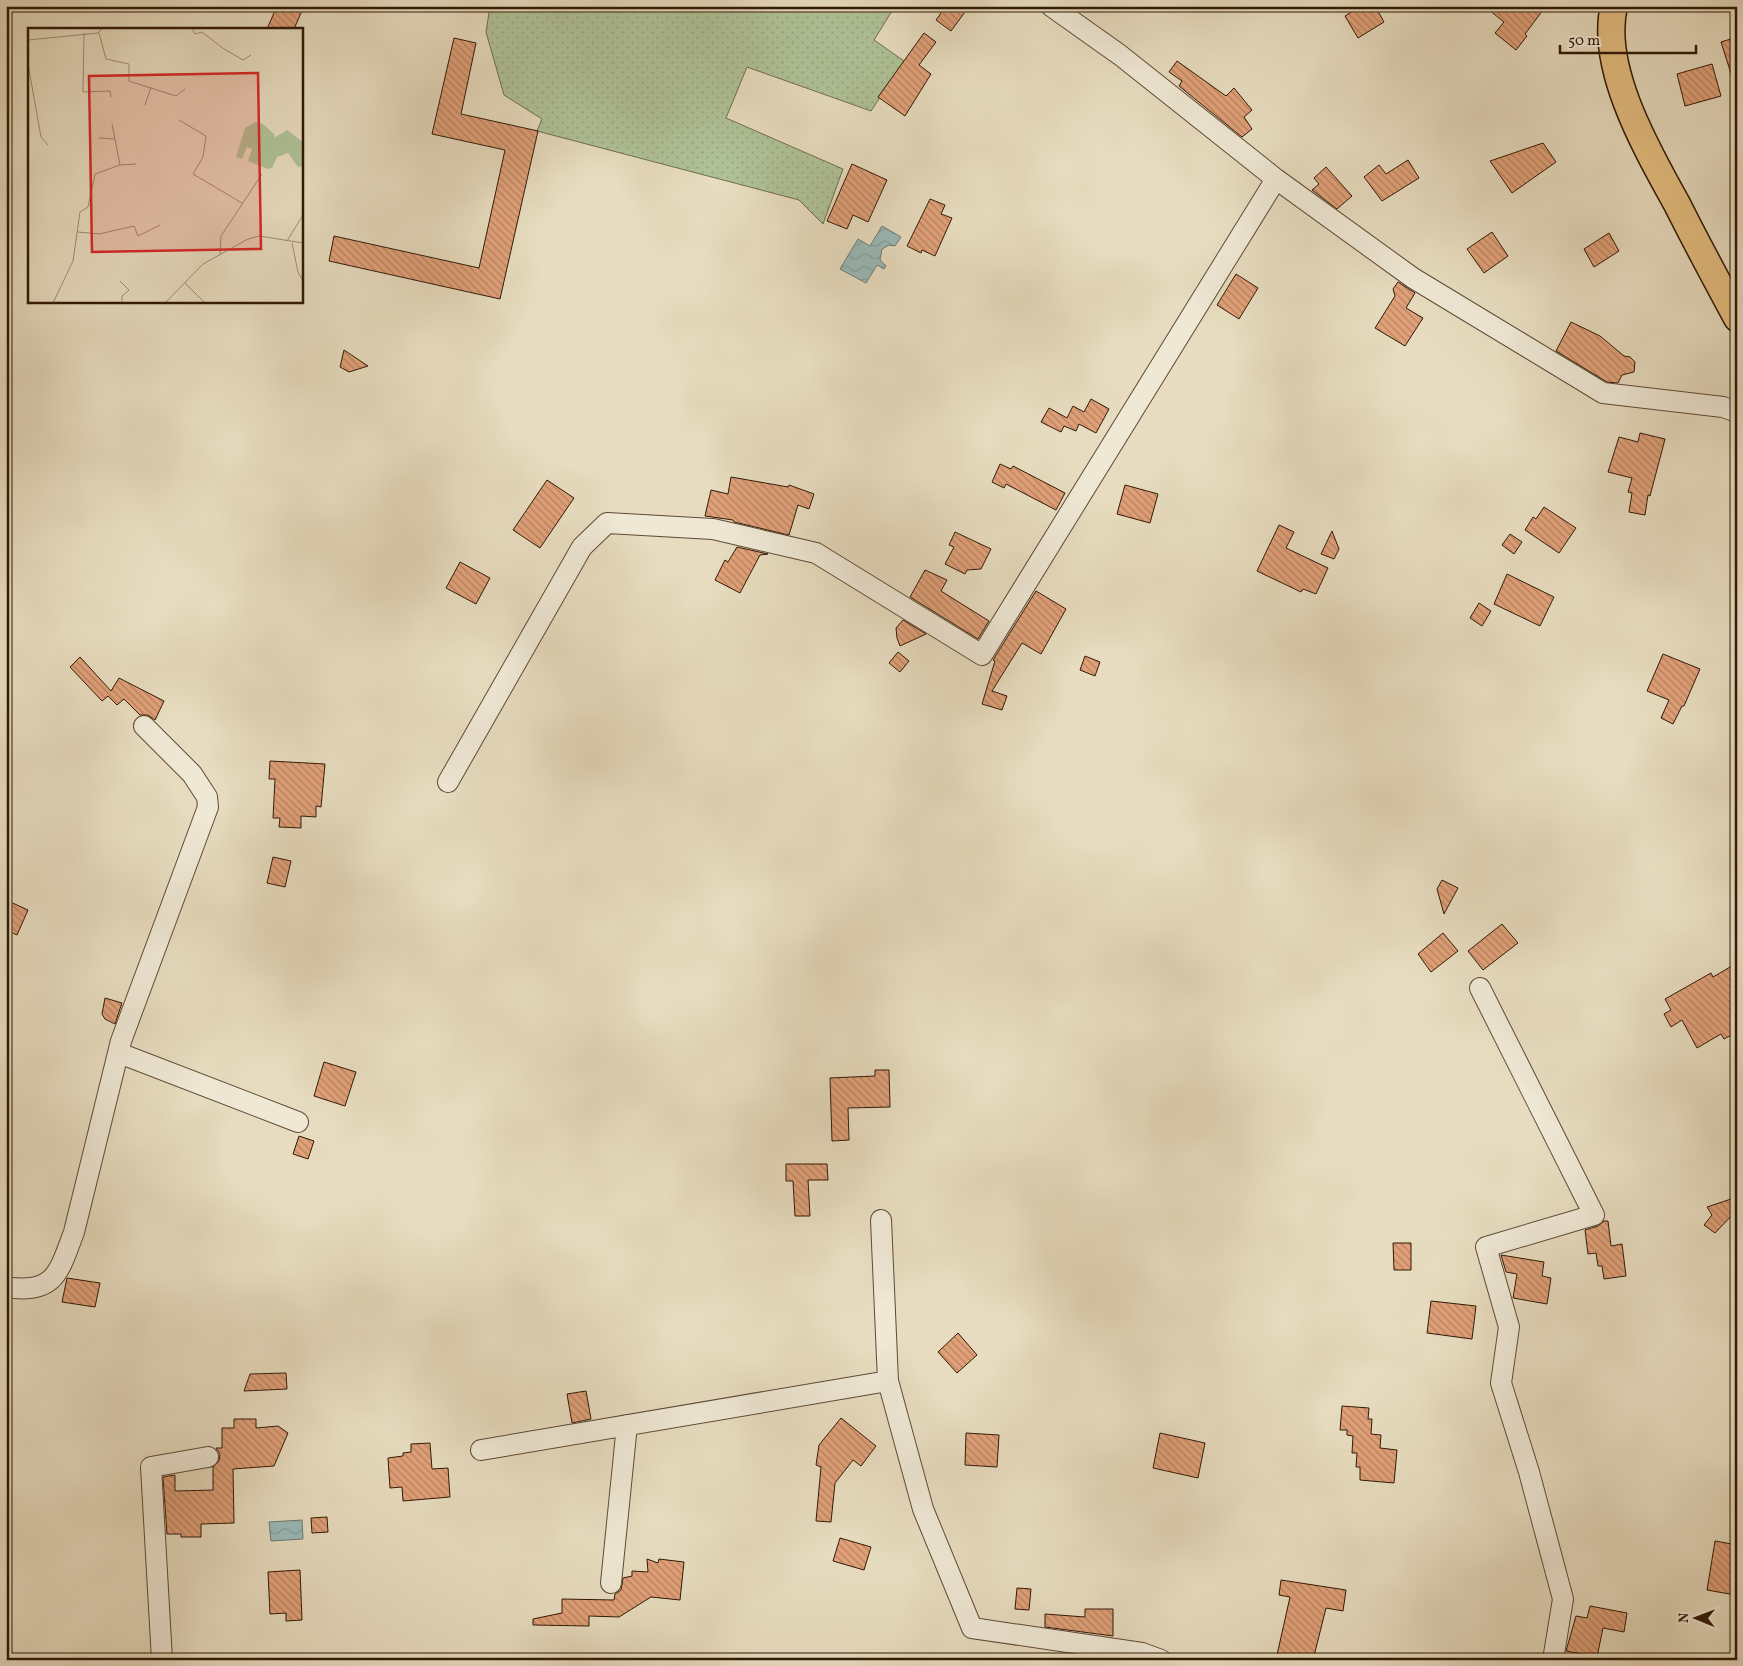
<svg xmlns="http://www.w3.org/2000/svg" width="1743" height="1666" viewBox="0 0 1743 1666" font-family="Vollkorn,serif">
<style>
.grass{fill:url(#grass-dots);stroke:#706e4e}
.water{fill:url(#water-waves);stroke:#6f7a72}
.building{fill:url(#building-back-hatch);stroke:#301906}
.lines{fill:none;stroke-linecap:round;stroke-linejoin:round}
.minor-casing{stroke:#5e4a34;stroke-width:22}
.major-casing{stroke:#301906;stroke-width:29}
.minor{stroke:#efe8d5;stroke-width:20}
.major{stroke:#e4be80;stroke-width:26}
.inset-road{fill:none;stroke:#9e8e75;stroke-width:1}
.view{fill:#d62828;fill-opacity:0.15;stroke:#d62828;stroke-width:2.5}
.inset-edge{fill:none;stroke:#301906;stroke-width:2.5}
</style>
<defs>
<pattern id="grass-dots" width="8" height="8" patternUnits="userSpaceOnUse" patternTransform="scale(1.25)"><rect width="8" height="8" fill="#afc297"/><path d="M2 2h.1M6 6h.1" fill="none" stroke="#97a681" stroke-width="1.8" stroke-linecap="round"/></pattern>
<pattern id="water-waves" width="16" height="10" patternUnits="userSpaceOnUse" patternTransform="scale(1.25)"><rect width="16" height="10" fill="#99baba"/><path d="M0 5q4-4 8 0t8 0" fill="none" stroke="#849f9e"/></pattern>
<pattern id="building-back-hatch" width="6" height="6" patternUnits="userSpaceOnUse" patternTransform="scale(1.25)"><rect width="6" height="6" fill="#e1a179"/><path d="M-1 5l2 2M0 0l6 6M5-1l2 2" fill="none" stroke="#b78261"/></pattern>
</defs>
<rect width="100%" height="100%" fill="#e7dcbf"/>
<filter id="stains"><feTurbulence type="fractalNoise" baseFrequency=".004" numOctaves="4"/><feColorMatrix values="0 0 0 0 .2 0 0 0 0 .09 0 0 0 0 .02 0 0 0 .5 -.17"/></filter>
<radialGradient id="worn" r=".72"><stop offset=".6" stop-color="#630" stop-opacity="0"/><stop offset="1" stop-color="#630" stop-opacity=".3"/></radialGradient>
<path class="grass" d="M490 6H895L874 40 904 61 871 111 747 67 726 118 843 169 823 224 799 200 537 131 542 119 504 95 486 32Z"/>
<path class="water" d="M882 226 901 237 895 246 889 245 882 249 880 260 886 266 884 269 877 265 866 283 840 269 858 239 870 246Z
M302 1520 303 1539 271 1541 269 1522Z"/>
<path class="building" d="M277 6H304L294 29H267Z
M946 6H958L965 12 951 31 936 20Z
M1361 6H1375L1384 22 1358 38 1345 16Z
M1484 6H1546L1525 34 1527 36 1516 50 1495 33 1504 22Z
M924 33 936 42 919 65 931 74 905 116 878 97Z
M1737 37V83H1734L1721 42Z
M454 38 476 43 461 114 538 131 500 299 329 261 334 236 479 268 505 150 432 134Z
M1177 61 1226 96 1234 88 1252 110 1244 117 1252 129 1242 137 1179 86 1182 81 1169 72Z
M1712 64 1721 96 1685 106 1677 74Z
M1543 143 1556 162 1512 193 1490 161Z
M1408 160 1419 178 1382 201 1364 177 1379 165 1386 174Z
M852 164 887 180 868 222 853 215 847 229 827 221Z
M1326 167 1352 196 1337 209 1312 190 1319 184 1314 178Z
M930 199 945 205 941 214 952 218 935 256 922 250 921 253 907 246Z
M1492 232 1508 256 1484 273 1467 249Z
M1609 233 1619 251 1594 267 1584 249Z
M1236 274 1258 288 1239 319 1217 305Z
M1398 282 1415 293 1406 308 1423 318 1405 346 1375 328 1395 296 1393 289Z
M1571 322 1600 336 1624 356 1630 357 1635 362 1634 372 1622 375 1618 383 1607 382 1556 351Z
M344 350 368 366 349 372 340 367Z
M1091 399 1109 409 1096 433 1079 424 1076 431 1064 426 1061 432 1041 422 1049 408 1067 418 1073 406 1084 412Z
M1640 433 1665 439 1650 496 1648 495 1645 515 1629 512 1632 493 1628 492 1632 478 1608 472 1619 437 1638 442Z
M1000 464 1011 469 1013 466 1065 493 1056 510 1006 484 1004 488 992 482Z
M731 477 788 487 789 485 814 494 809 509 798 505 789 535 734 522 733 520 705 516 711 490 728 494Z
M547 480 574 498 540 548 513 530Z
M1125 485 1158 494 1150 523 1117 514Z
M1544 507 1576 528 1559 553 1525 530 1533 517 1536 519Z
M1279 525 1294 532 1286 548 1328 568 1316 594 1303 589 1301 592 1257 571Z
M1332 531 1339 549 1334 559 1321 554Z
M955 532 991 549 981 569 967 570 965 574 945 564 954 547 949 545Z
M1510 534 1522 542 1514 554 1502 545Z
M737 547 768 554 760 555 740 593 715 580 725 560 728 562Z
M460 562 490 578 476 604 446 588Z
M925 570 947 580 941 591 989 621 978 639 910 597Z
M1507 574 1554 597 1540 626 1494 604Z
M1036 591 1066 609 1041 654 1022 643 992 691 1007 696 1002 710 982 704 995 661 993 660Z
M1479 603 1491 611 1482 626 1470 618Z
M903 620 926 634 900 646 897 638 896 628Z
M898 652 909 661 900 672 889 663Z
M1663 654 1700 669 1684 706H1682L1673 724 1661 718 1669 700 1647 691Z
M1085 656 1100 662 1095 676 1080 670Z
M80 657 111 691 119 678 164 701 155 720 148 715H140L124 699 117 705 108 696 102 701 70 667Z
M270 761 325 764 321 807 316 806V817L301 816V828L279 827 280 818H273L275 779H269Z
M273 857 291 861 285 887 267 883Z
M1442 880 1458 888 1444 914 1437 889Z
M6 900 28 910 17 935 6 930Z
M1502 924 1518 943 1483 970 1468 951Z
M1443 933 1458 951 1431 972 1418 954Z
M1737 963V1032L1724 1039 1721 1034 1697 1048 1682 1020 1671 1027 1664 1014 1671 1010 1665 999 1711 973 1713 977Z
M105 998 122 1003 115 1024 105 1019 102 1014Z
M324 1062 356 1072 345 1106 314 1096Z
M875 1070H889L890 1107 848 1108 849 1140 832 1141 830 1078 875 1076Z
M299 1136 314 1141 308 1159 293 1154Z
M786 1164H827L828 1180H808L810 1216H795L793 1181H786Z
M1737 1197V1210L1715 1233 1704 1225 1712 1215 1707 1207Z
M1604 1221H1608L1611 1246 1622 1244 1626 1276 1604 1279 1602 1266H1598L1596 1253 1588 1254 1585 1230 1598 1226Z
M1393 1243H1411V1270H1394Z
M1501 1255 1544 1262 1542 1276 1551 1278 1547 1304 1513 1298 1517 1274 1506 1272Z
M67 1278 100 1283 95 1307 62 1302Z
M1431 1301 1476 1306 1472 1339 1427 1333Z
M958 1333 977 1355 957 1373 938 1352Z
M286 1373 287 1389 244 1391 250 1374Z
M586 1391 591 1419 572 1423 567 1394Z
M1342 1406 1369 1408 1368 1419H1372L1371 1434 1381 1435 1380 1448 1397 1450 1394 1483 1360 1480V1467H1356L1357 1453H1352L1353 1436 1347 1435V1430H1340Z
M841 1418 876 1446 861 1466 853 1460 835 1483 831 1522 816 1521 821 1467 816 1465 819 1445Z
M234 1419H256V1428L278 1426 288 1433 274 1466 233 1469 234 1523 201 1524V1537H181V1534H167L163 1477 175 1475V1491L213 1490V1467L219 1461 220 1454 216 1448H222V1428H234Z
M966 1433 999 1435 997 1467 965 1465Z
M1160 1433 1205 1443 1198 1478 1153 1468Z
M430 1443 432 1469 448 1468 450 1497 403 1501 402 1487 390 1488 388 1458 403 1456V1453L411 1452V1444Z
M327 1517 328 1532 312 1533 311 1518Z
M840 1538 871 1547 864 1570 833 1561Z
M1715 1541 1737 1545V1586L1735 1595 1707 1590Z
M647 1559 658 1563 659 1559 684 1562 680 1600 651 1597 619 1617 589 1616V1626L533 1625V1619L562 1613V1599L614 1600 615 1594 621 1590 623 1578 632 1576V1571L648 1572Z
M300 1570 302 1620 286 1621V1613L270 1614 268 1572Z
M1281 1580 1346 1590 1343 1611 1326 1608 1313 1660H1298L1277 1655 1290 1597 1279 1595Z
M1017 1588 1031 1589 1029 1610 1015 1609Z
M1590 1606 1627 1613 1624 1632 1603 1628 1597 1657 1566 1651 1576 1616 1587 1618Z
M1085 1609H1113V1636L1045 1627V1614L1085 1617Z"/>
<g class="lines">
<g class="minor-casing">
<path id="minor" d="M1051 6 1120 55 1276 179 1413 278 1603 393 1723 407 1737 412
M448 782 582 547 607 523 713 529 816 553 982 655 1276 179
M1480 988 1594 1215 1486 1247 1509 1327 1501 1383 1529 1472 1563 1599 1553 1660
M119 1053 298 1122
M881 1220 888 1381 923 1509 972 1628 1142 1653 1161 1660
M6 1287C55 1295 59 1272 74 1232L121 1041 208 807 207 797 192 774 144 726
M481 1450 888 1381
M611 1583 627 1425
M162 1660 151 1467 208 1457"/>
</g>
<g class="major-casing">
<path id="major" d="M1614 6C1599 69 1649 153 1678 206 1697 244 1717 281 1737 318"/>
</g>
<use href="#minor" class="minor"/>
<use href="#major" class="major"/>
</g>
<g transform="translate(28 28)">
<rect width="275" height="275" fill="#e7dcbf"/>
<path d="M227 94 235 96 246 106 249 129 244 140 240 141 220 133 224 121 219 119 214 131 208 129 217 100Z" fill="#afc297"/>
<path d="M259 102 275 114V138L270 139 260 125 249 129 246 110Z" fill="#afc297"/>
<path class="inset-road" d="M164 0 167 6 174 4 196 21 215 32 223 27M56 5 55 64 82 63 83 69M71 5 78 31 101 36V53L148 68 157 61M0 12 70 5 75 0M0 36 13 109 20 117M117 77 123 59M151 92 178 108 175 129 165 146 214 175M84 96 92 137M71 110 87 111M50 204 71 206 106 198 110 208 132 197M259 213 275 187M264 215 270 244 275 253M192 226 193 208 234 146M92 253 101 262 94 268V275M157 255 177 275M25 275 45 233 52 184 60 179 67 146 92 137 108 136M137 275 175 236 220 211 231 208 275 215"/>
<path class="view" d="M230 45 233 221 64 224 61 48Z"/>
<rect width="275" height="275" class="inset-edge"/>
</g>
<rect width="1743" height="1666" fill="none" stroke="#e7dcbf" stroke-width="25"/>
<rect x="8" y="8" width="1728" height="1651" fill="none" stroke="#301906" stroke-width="2.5"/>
<rect x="12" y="12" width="1718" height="1641" fill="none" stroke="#301906"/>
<g transform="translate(1696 1618) rotate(271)" stroke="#efe8d5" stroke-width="4" paint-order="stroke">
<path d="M0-4L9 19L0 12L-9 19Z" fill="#301906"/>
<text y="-8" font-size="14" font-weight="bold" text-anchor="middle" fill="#301906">N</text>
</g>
<path d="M1560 45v8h136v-8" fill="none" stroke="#301906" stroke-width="2.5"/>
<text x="1568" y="45" font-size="15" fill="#301906" stroke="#efe8d5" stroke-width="4" paint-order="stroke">50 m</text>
<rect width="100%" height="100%" filter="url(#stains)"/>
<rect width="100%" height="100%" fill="url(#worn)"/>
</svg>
